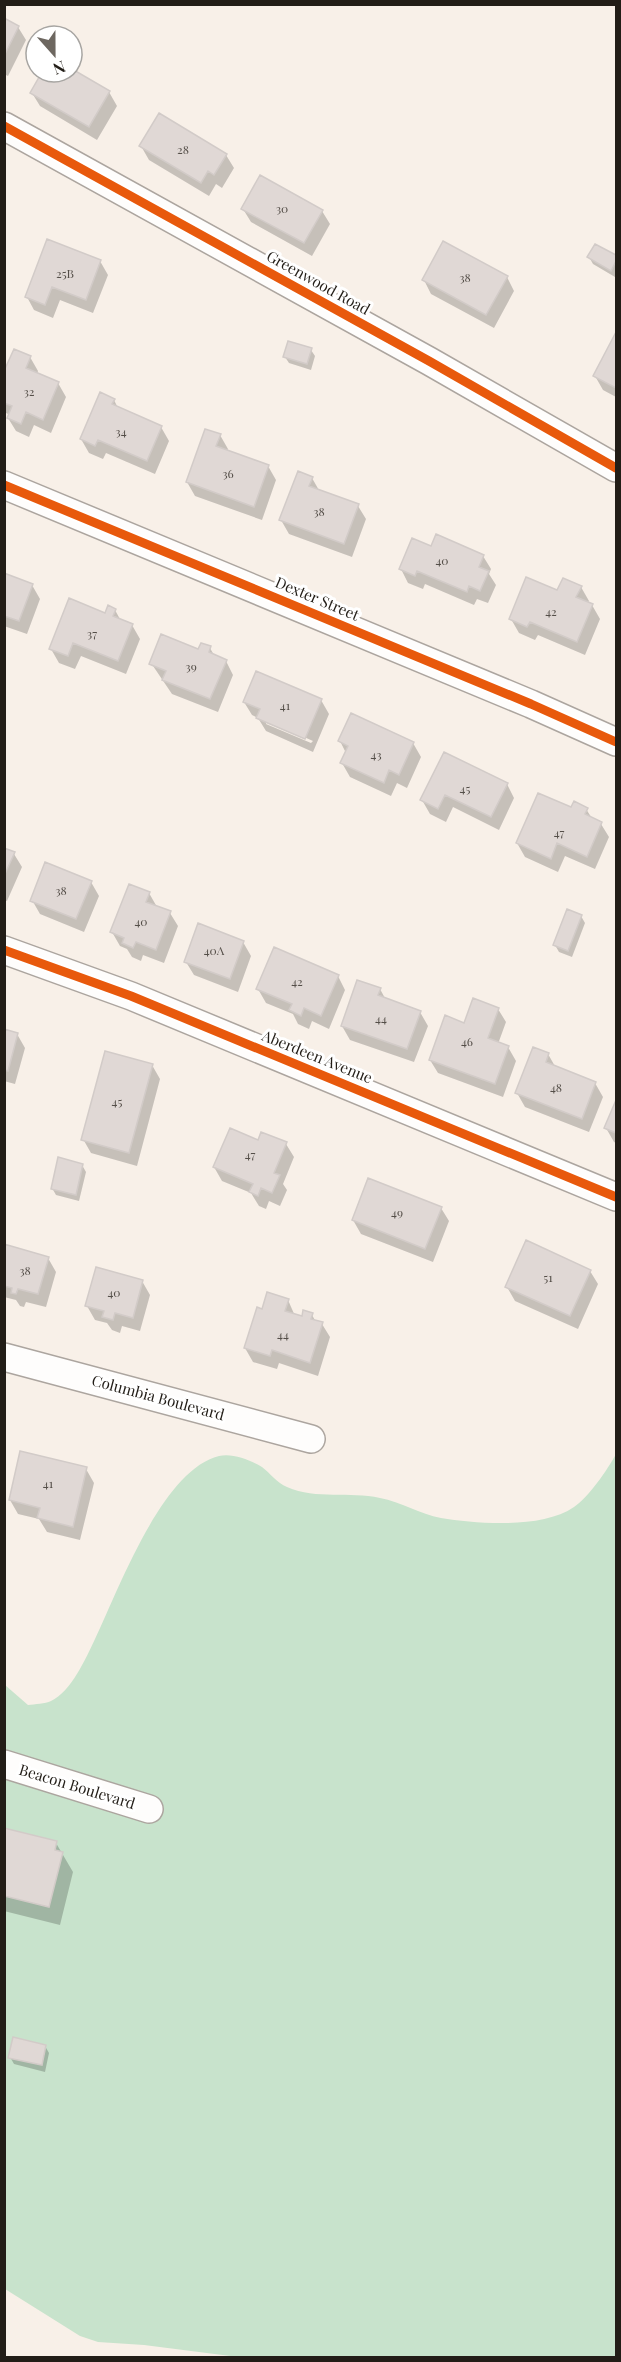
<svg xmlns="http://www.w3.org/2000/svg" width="621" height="2362" viewBox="0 0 621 2362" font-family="'Playfair Display',serif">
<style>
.green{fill:#c8e3cc}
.shadow{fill:#0003;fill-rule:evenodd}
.building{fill:#e0d8d5;stroke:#d2cbc8;stroke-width:1.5}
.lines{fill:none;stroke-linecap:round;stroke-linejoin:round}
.street-casing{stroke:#aca59f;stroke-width:30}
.street{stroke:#fefdfc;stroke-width:27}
.cycleway-casing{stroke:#fff;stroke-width:13}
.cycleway{stroke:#e8590c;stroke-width:9}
.labels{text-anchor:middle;stroke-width:6;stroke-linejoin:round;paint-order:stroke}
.number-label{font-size:12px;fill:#544e48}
.street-label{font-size:15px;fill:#221d17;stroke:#fff}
</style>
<rect width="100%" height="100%" fill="#f8f0e8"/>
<path class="green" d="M616 1454V2357L246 2358 144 2345 98 2342 80 2336 5 2289V1685L28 1705C35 1704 45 1704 51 1701 71 1692 86 1658 95 1639 119 1589 162 1470 219 1456 233 1453 250 1460 262 1467 270 1473 277 1483 287 1487 317 1500 349 1491 380 1498 401 1502 420 1514 441 1518 478 1524 542 1529 574 1507 588 1498 608 1469 616 1454Z"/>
<path class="shadow" d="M4 20 18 27 26 40 8 76 4 74Z
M72 70 109 92 117 106 97 140 40 106 32 93 44 72Z
M141 146 226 155 234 168 222 188 216 184 209 196 149 160Z
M243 209 322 211 330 224 312 256 251 222Z
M595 246 616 257 615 277 593 264 589 257Z
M100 261 108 275 93 313 60 300 53 318 34 310 27 297Z
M507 277 514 291 494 328 431 294 424 280Z
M616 335V397L603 390 595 376Z
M311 350 315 356 311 370 289 363 285 357Z
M30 357 38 371 37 374 58 383 66 397 51 433 34 425 29 437 16 431 8 418 10 415 4 412V373Z
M114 400 118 408 161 427 169 441 155 474 106 453 103 459 89 453 81 439Z
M220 435 228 449 227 451 268 466 276 480 262 520 195 496 187 482Z
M312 478 320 492 358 506 366 519 352 557 289 534 281 520Z
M432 548 483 556 491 569 489 574 496 585 488 603 477 599 474 605 425 584 423 589 408 583 401 569Z
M4 575 32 585 40 599 27 634 4 626Z
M581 587 589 601 587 604 592 605 600 619 585 655 538 635 535 640 519 633 511 619 558 592Z
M115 610 121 621 132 625 140 639 126 674 81 656 75 669 59 663 51 649Z
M210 648 215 657 226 661 233 675 218 712 172 694 151 663Z
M321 700 329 714 313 752 266 731 258 718 252 715 244 702ZM266 720 313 741 311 743 266 724Z
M340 741 413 743 421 757 407 788 397 783 391 796 350 777 342 763 346 753Z
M445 754 507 784 514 798 499 830 453 807 446 822 430 814 422 800Z
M572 809H586L593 820 601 824 609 837 595 869 565 856 558 872 525 857 517 843Z
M4 850 14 854 22 867 7 901 4 900Z
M91 882 99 896 84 932 40 914 32 900Z
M149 893 157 907 170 913 178 926 164 963 143 955 141 961 132 957 127 949 120 946 112 932Z
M581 916 585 923 572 957 559 952 555 945Z
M243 942 251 956 238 992 194 975 186 962Z
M338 976 345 990 329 1029 312 1021 309 1029 298 1024 293 1014 266 1003 258 989Z
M380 989 386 1000 420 1012 428 1026 414 1062 350 1040 342 1026Z
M498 1009 506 1022 498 1044 508 1047 516 1061 503 1097 438 1073 430 1060 465 1025Z
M4 1031 17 1034 25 1048 15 1084 4 1081Z
M548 1054 556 1068 595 1083 603 1097 589 1132 525 1107 517 1093Z
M152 1065 160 1079 137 1166 91 1153 83 1139Z
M616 1102V1143L614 1142 606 1128Z
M259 1142 286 1144 294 1157 283 1184 287 1190 280 1206 269 1201 266 1209 259 1206 251 1193 222 1181 214 1167Z
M82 1165 86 1172 79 1201 56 1195 52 1188Z
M441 1208 449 1221 433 1262 361 1234 353 1220Z
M4 1246 48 1258 56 1272 46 1307 26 1302 24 1307 20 1306 16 1300 4 1297Z
M590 1271 598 1284 578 1329 515 1301 507 1287Z
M142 1281 150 1295 140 1331 122 1326 120 1333 112 1330 107 1323 95 1320 87 1306Z
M288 1300 295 1316 303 1318 312 1315 316 1322 322 1324 330 1337 318 1376 279 1363 277 1369 253 1362 245 1348 263 1311Z
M86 1469 94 1483 80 1540 47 1532 39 1519 18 1514 10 1500Z
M4 1830 56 1843 73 1872 60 1925 4 1911Z
M45 2046 49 2053 45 2072 14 2064 10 2057Z"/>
<path class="building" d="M4 18 19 26 4 56Z
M72 69 110 91 89 127 30 93 42 72H72Z
M159 113 227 154 214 175 208 171 201 183 139 146Z
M260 175 323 210 304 243 241 209Z
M47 239 101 260 86 300 52 287 45 305 25 297Z
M443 241 508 276 486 315 422 280Z
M595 244 616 255V261L611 271 587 257Z
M616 332V388L593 376Z
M288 341 312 348 307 364 283 357Z
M14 349 31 356 26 368 59 382 43 420 26 412 21 424 7 418 12 406 4 403V371Z
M100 392 115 399 112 404 162 426 147 461 98 440 95 446 80 439Z
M205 429 221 434 216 446 269 465 254 507 186 482Z
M298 471 313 477 309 486 359 504 344 544 279 520Z
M436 534 484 555 479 567 489 571 480 591 469 586 467 592 417 571 415 576 399 569 412 538 431 546Z
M4 573 33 584 19 621 4 616Z
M526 577 557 590 563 578 582 586 576 597 593 604 577 642 530 622 527 627 509 619Z
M69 598 105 613 108 605 116 609 113 616 133 624 118 661 73 643 68 656 49 649Z
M161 634 198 649 201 643 211 646 209 652 227 660 210 699 162 680 166 671 149 664Z
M256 671 322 699 305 739 256 718 260 709 243 702Z
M351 713 414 742 399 775 389 770 384 783 340 763 348 746 338 741Z
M444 752 508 783 491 817 445 795 438 809 420 800Z
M538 793 571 807 574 801 588 808 585 814 602 822 587 857 557 843 551 859 516 843Z
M4 848 15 852 4 876Z
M45 862 92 881 76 919 30 901Z
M129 884 150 892 146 902 171 911 156 950 136 942 133 948 122 943 124 938 110 932Z
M567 909 582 915 568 951 553 945Z
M198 923 244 941 230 979 184 962Z
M274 947 339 975 321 1016 304 1008 301 1016 289 1010 292 1004 256 989Z
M357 980 381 988 378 995 421 1011 407 1049 341 1026Z
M473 998 499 1008 488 1038 509 1046 495 1084 429 1060 445 1015 464 1023Z
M4 1029 18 1033 8 1071 4 1070Z
M533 1047 549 1053 546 1062 596 1082 582 1119 515 1093Z
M105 1051 153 1064 129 1153 81 1140Z
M616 1100V1133L604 1128Z
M230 1128 258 1140 261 1132 287 1142 274 1173 280 1175 272 1193 261 1188 258 1196 249 1192 253 1184 213 1167Z
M58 1157 83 1164 76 1195 51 1189Z
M368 1178 442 1207 425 1249 352 1220Z
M526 1240 591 1270 570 1316 505 1287Z
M4 1244 49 1257 38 1294 18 1289 16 1294 11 1293 12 1288 4 1286Z
M96 1267 143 1280 133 1318 115 1313 113 1320 102 1317 104 1311 85 1306Z
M267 1292 289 1299 285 1311 302 1316 303 1310 313 1313 311 1319 323 1322 310 1363 272 1350 270 1356 244 1348 257 1307 262 1309Z
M20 1451 87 1467 73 1527 37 1518 40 1508 9 1500Z
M4 1828 57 1841 55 1850 63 1852 49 1907 4 1896Z
M13 2037 46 2045 42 2065 8 2058Z"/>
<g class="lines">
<g class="street-casing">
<path id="street" d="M4 126 429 361 616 468
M4 485 531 704 616 742
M4 950 131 996 616 1197
M4 1357 311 1439
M4 1764 149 1809"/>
</g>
<use href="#street" class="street"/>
<g class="cycleway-casing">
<path id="cycleway" d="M4 126 429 361 616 468
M4 485 531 704 616 742
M4 950 131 996 616 1197"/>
</g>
<use href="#cycleway" class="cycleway"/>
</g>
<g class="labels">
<g class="number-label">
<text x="183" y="154">28</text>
<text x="282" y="213">30</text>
<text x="65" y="278">25B</text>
<text x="465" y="282">38</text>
<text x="29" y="396">32</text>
<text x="121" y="436">34</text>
<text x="228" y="478">36</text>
<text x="319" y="516">38</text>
<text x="442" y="565">40</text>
<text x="551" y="616">42</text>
<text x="92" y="638">37</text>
<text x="191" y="671">39</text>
<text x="285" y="710">41</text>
<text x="376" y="759">43</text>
<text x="465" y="793">45</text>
<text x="559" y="837">47</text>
<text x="61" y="895">38</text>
<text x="141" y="926">40</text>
<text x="214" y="955">40A</text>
<text x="297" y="986">42</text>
<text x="381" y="1023">44</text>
<text x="467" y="1046">46</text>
<text x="556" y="1092">48</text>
<text x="117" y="1106">45</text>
<text x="250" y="1159">47</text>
<text x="397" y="1217">49</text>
<text x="25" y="1275">38</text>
<text x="548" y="1282">51</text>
<text x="114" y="1297">40</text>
<text x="283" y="1339">44</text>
<text x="48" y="1488">41</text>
</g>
<g class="street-label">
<text transform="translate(318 283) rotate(29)" y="5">Greenwood Road</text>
<text transform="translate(317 599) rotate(23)" y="5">Dexter Street</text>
<text transform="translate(317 1057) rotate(22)" y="5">Aberdeen Avenue</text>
<text transform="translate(158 1398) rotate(15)" y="5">Columbia Boulevard</text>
<text transform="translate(77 1787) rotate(17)" y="5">Beacon Boulevard</text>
</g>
</g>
<rect width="621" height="2362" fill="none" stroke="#221d17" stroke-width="12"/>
<g transform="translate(54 54) rotate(159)"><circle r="28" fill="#ffffff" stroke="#a7a5a2" stroke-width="1.5"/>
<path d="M0-4.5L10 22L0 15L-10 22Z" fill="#6d6760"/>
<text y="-9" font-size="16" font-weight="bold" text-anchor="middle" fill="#221d17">N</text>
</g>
</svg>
